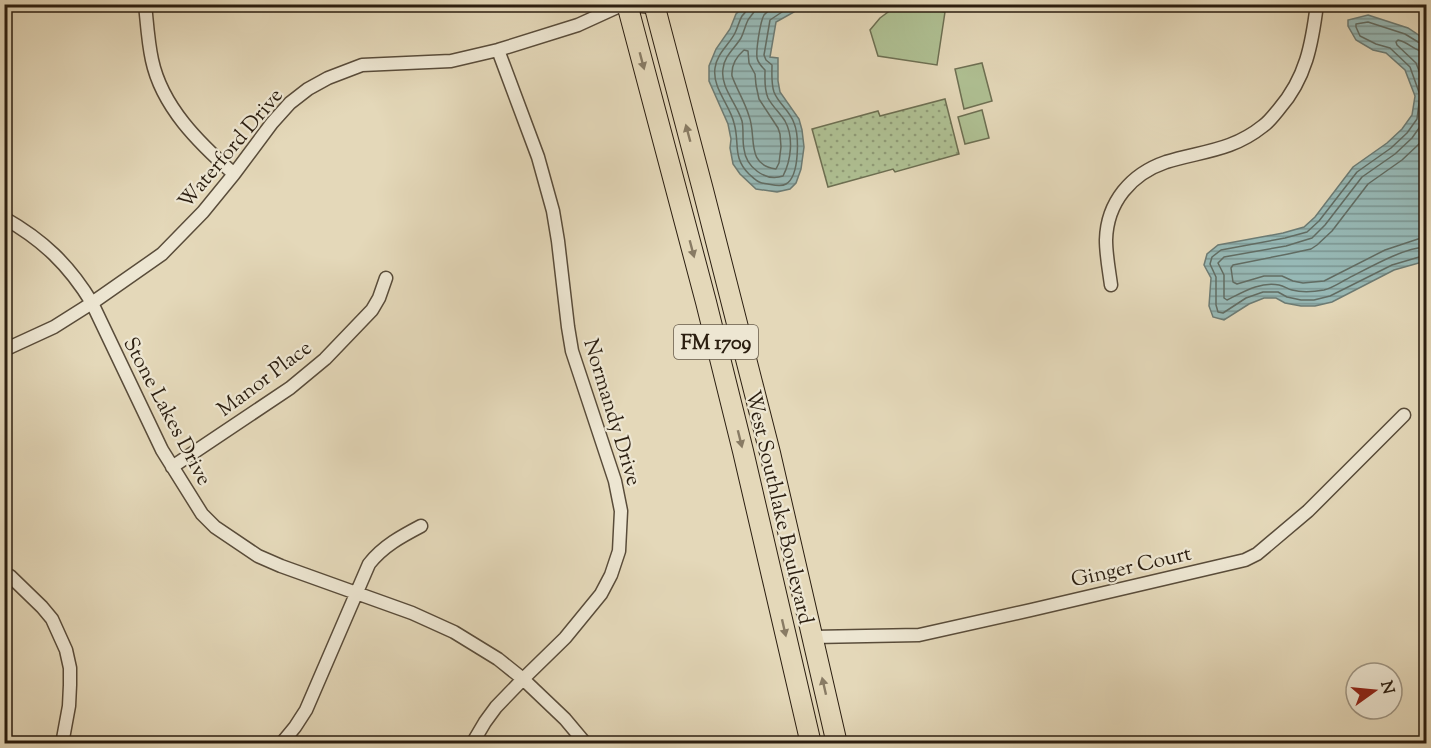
<svg xmlns="http://www.w3.org/2000/svg" width="1431" height="748" viewBox="0 0 1431 748" font-family="'Sorts Mill Goudy',serif">
<style>
.grass{fill:#afc093;stroke:#6d6f52;stroke-width:1.5}
.park{fill:url(#park-dots);stroke:#6d6f52;stroke-width:1.5}
.water{fill:url(#water-rules);stroke:#6c7b74;stroke-width:1.5}
.lines{fill:none;stroke-linecap:round;stroke-linejoin:round}
.shore{stroke:#616c63;stroke-width:1.5}
.minor-casing{stroke:#594c3a;stroke-width:15}
.tertiary-casing{stroke:#594c3a;stroke-width:18}
.primary-casing{stroke:#2b1e10;stroke-width:22}
.minor{stroke:#ede6d2;stroke-width:12}
.tertiary{stroke:#ede6d2;stroke-width:15}
.primary{stroke:#e4d8b9;stroke-width:20}
.oneway{fill:#887b64}
.labels{text-anchor:middle;stroke-width:4.5;stroke-linejoin:round;paint-order:stroke}
.shield{fill:#ede6d2;stroke:#655a4a;stroke-width:1.5}
.shield-label{font-size:20px;font-weight:bold;fill:#2b1e10}
.street-label{font-size:21px;fill:#2b1e10;stroke:#ede6d2}
</style>
<defs>
<pattern id="park-dots" width="8" height="8" patternUnits="userSpaceOnUse" patternTransform="scale(1.5)"><rect width="8" height="8" fill="#afc093"/><path d="M2 2h.1M6 6h.1" fill="none" stroke="#8f9b77" stroke-width="1.8" stroke-linecap="round"/></pattern>
<pattern id="water-rules" width="6" height="5" patternUnits="userSpaceOnUse" patternTransform="scale(1.5)"><rect width="6" height="5" fill="#97b9b6"/><path d="M0 2.5h6" fill="none" stroke="#7b9693"/></pattern>
</defs>
<rect width="100%" height="100%" fill="#e4d8b9"/>
<filter id="stains"><feTurbulence type="fractalNoise" baseFrequency=".00333" numOctaves="4"/><feColorMatrix values="0 0 0 0 .2 0 0 0 0 .09 0 0 0 0 .02 0 0 0 .5 -.17"/></filter>
<radialGradient id="worn" r=".72"><stop offset=".6" stop-color="#630" stop-opacity="0"/><stop offset="1" stop-color="#630" stop-opacity=".3"/></radialGradient>
<path class="grass" d="M899 4 932 5V10L945 12 937 65 878 56 870 30 880 18Z
M982 63 992 101 964 109 955 69Z
M982 110 989 138 965 144 958 117Z"/>
<path class="park" d="M945 99 959 154 895 172 893 169 828 187 812 129 878 111 880 116Z"/>
<path class="water" d="M745 5H796L794 12 776 22 770 57 778 58V81L780 92 799 119 802 130 804 147 801 169 796 183 790 189 777 192 756 189 740 174 733 164 730 148 731 139 728 124 709 81V66L716 49 730 29 736 14Z
M1368 15 1408 28 1426 40V261L1394 270 1332 302 1315 306H1301L1285 303 1276 298H1264L1249 304 1224 320 1213 317 1209 306 1211 278 1204 265 1207 254 1218 245 1283 233 1304 227 1315 217 1353 167 1387 143 1402 129 1412 115 1415 96 1405 70 1386 53 1373 50 1356 40 1348 26V20Z"/>
<g class="lines">
<path class="shore" d="M749 4C748 11 746 11 742 16 739 21 738 27 735 33 729 45 717 53 715 68 712 88 730 105 734 123 740 143 732 157 749 174 757 181 758 183 768 184 774 185 781 187 786 184 800 176 799 135 794 123 790 111 778 103 774 92 771 83 772 74 772 65L766 60 764 55 770 20 788 8 790 4
M756 4C756 12 752 14 748 20 745 26 744 32 741 38 735 48 724 56 723 69 720 87 737 104 742 121 744 130 742 139 744 149 746 167 765 182 783 176 791 161 794 137 785 121 780 113 772 106 768 98 764 89 765 79 765 70 761 66 758 63 757 58 756 50 760 22 764 15 768 10 775 8 780 4
M1426 45 1418 42 1405 34 1368 22 1356 24V27L1360 36 1376 44 1390 48 1410 67 1420 95 1417 119 1407 133 1391 148 1357 172 1319 221 1307 232 1285 238 1221 250 1212 257 1210 264 1216 277V305L1218 312 1223 313 1246 298 1263 292H1278L1287 297 1301 300H1314L1330 296 1392 265 1426 255
M744 50 748 51 749 63 755 74 756 85 759 99 778 128 780 134 781 147 779 163 776 169C745 165 757 136 749 116 745 102 737 90 732 76 731 65 736 57 744 50Z
M1426 52C1415 52 1409 42 1398 40L1396 42 1397 45 1416 63 1426 89
M1426 111 1424 121 1412 138 1395 154 1362 177 1325 225 1312 238 1286 246 1224 257 1218 263 1224 275V298L1227 300C1243 292 1261 281 1279 285 1284 286 1288 289 1292 290 1303 293 1313 292 1324 290 1332 288 1338 284 1345 280 1367 269 1402 248 1426 247
M1426 134 1419 144 1402 160 1368 184 1332 231 1317 245 1311 249 1288 254 1233 265 1231 268 1233 282 1237 284 1264 276H1282L1293 281 1303 283 1324 281 1385 250 1418 239 1426 238"/>
<g class="minor-casing">
<path id="minor" d="M145 4C147 23 148 42 152 60 162 107 199 143 234 174
M4 218C43 240 69 265 92 303L162 450 202 514 215 527 258 556 281 566 412 613 454 632 498 659 523 679 565 719 586 744
M1111 285C1109 270 1106 255 1106 240 1107 202 1131 174 1166 162 1202 151 1232 151 1263 126 1269 122 1274 115 1279 109 1306 78 1312 44 1317 4
M4 350 54 327 92 303 162 254 203 212 234 174 272 123 290 103 308 89 328 78 362 65 451 61 498 50 578 25 624 4
M172 467 290 388 325 359 372 310 379 298 386 278
M10 576 42 607 52 619 66 650 70 668V685L69 706 62 744
M813 637 919 635 1031 610 1245 560 1257 554 1308 511 1404 415
M281 744 295 727 306 710 369 564C383 546 402 536 421 526
M472 744 485 722 496 707 523 679 565 638 601 594 611 575 619 551 621 511 615 481 572 351 568 327 558 241 553 211 538 157 498 50"/>
</g>
<g class="tertiary-casing">
<path id="tertiary" d="M638 4 655 6 662 4"/>
</g>
<g class="primary-casing">
<path id="primary" d="M627 4 706 302 743 451 811 744
M654 4 703 190 770 453 837 744"/>
</g>
<use href="#minor" class="minor"/>
<use href="#tertiary" class="tertiary"/>
<use href="#primary" class="primary"/>
</g>
<defs><path id="oneway-solid" d="M-6-.8H1V-3.2L6.5 0L1 3.2V.8H-6Z" transform="scale(1.5)"/></defs>
<g class="oneway">
<use href="#oneway-solid" transform="translate(642 61) rotate(75)"/>
<use href="#oneway-solid" transform="translate(688 133) rotate(-105)"/>
<use href="#oneway-solid" transform="translate(692 249) rotate(75)"/>
<use href="#oneway-solid" transform="translate(740 439) rotate(76)"/>
<use href="#oneway-solid" transform="translate(784 628) rotate(77)"/>
<use href="#oneway-solid" transform="translate(824 686) rotate(-103)"/>
</g>
<g class="labels">
<rect class="shield" x="674" y="325" width="84" height="34" rx="4.5"/>
<g class="shield-label">
<text x="716" y="349">FM 1709</text>
</g>
<g class="street-label">
<text transform="translate(230 148) rotate(-50)" y="7">Waterford Drive</text>
<text transform="translate(264 378) rotate(-37)" y="7">Manor Place</text>
<text transform="translate(168 411) rotate(62)" y="7">Stone Lakes Drive</text>
<text transform="translate(613 412) rotate(73)" y="7">Normandy Drive</text>
<text transform="translate(780 507) rotate(77)" y="7">West Southlake Boulevard</text>
<text transform="translate(1131 566) rotate(-13)" y="7">Ginger Court</text>
</g>
</g>
<rect width="1431" height="748" fill="none" stroke="#e4d8b9" stroke-width="24"/>
<rect x="6" y="6" width="1419" height="736" fill="none" stroke="#2b1e10" stroke-width="3"/>
<rect x="12" y="12" width="1407" height="724" fill="none" stroke="#2b1e10" stroke-width="1.5"/>
<g transform="translate(1374 691) rotate(75)"><circle r="28" fill="#ede6d2" stroke="#9f9684" stroke-width="1.5"/>
<path d="M0-4.5L10 22L0 15L-10 22Z" fill="#8f2418"/>
<text y="-9" font-size="16" font-weight="bold" text-anchor="middle" fill="#2b1e10">N</text>
</g>
<rect width="100%" height="100%" filter="url(#stains)"/>
<rect width="100%" height="100%" fill="url(#worn)"/>
</svg>
